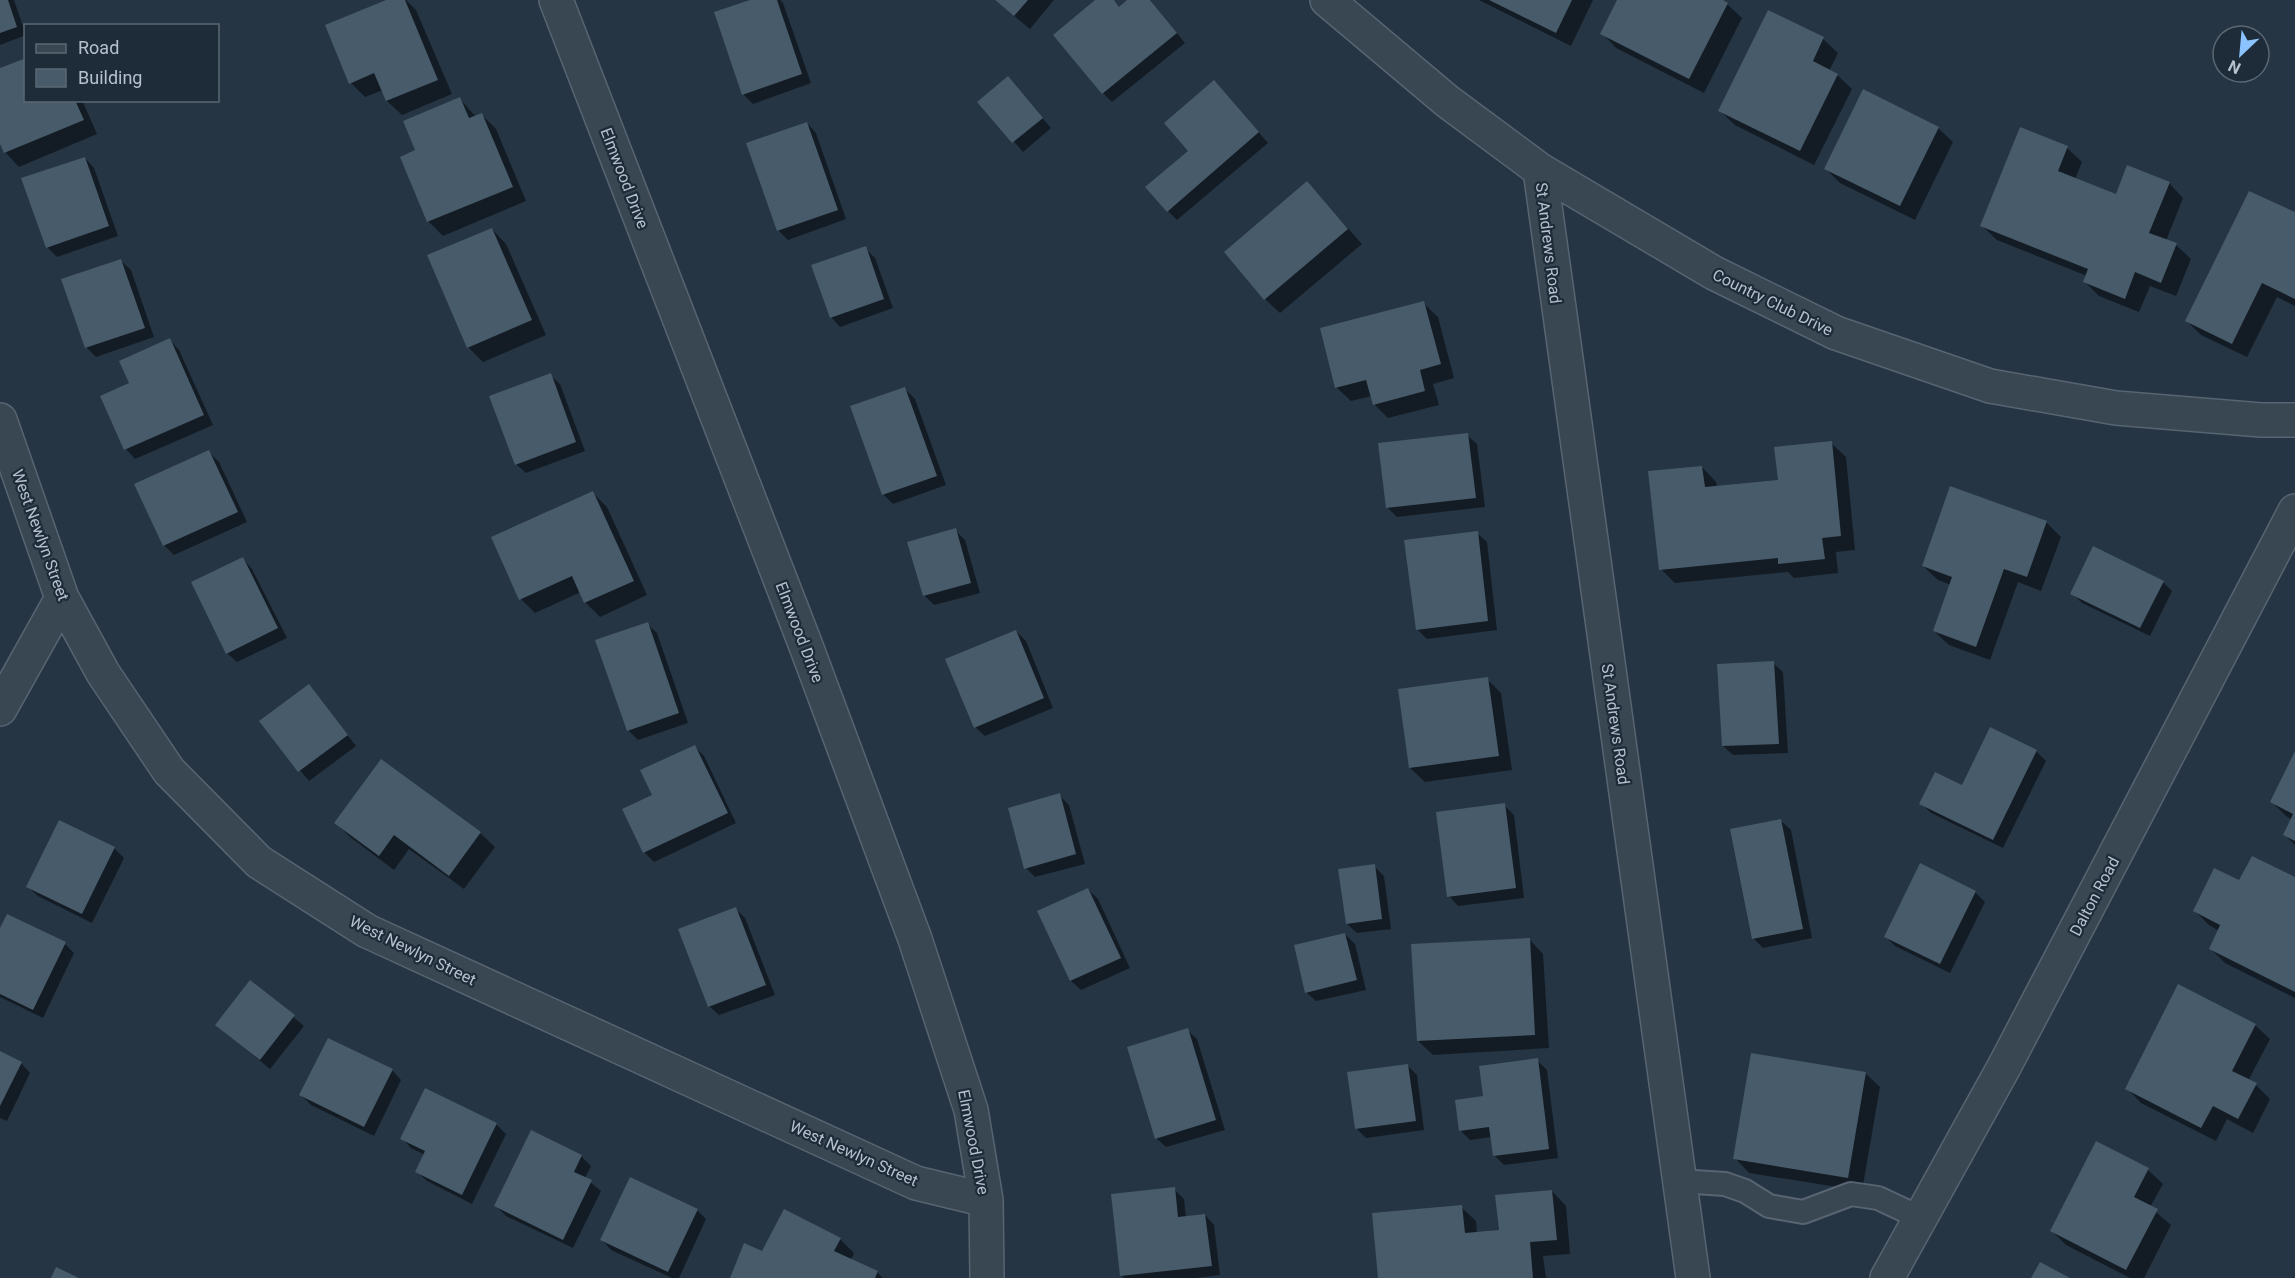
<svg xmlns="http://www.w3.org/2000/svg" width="2295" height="1278" viewBox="0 0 2295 1278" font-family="Roboto,sans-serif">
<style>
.shadow{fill:#0007}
.building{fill:#485b6a}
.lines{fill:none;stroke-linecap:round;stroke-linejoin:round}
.lane-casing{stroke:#586471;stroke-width:26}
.street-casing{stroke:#586471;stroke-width:36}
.lane{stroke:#394753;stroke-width:22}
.street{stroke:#394753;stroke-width:33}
.labels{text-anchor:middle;stroke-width:4.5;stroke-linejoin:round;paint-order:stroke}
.street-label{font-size:16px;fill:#b7c1cd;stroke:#1e2c39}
</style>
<rect width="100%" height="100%" fill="#253544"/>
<path class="shadow" d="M0 0H14L26 35 0 45Z
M390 0H406L416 10 452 94 402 115 387 101 383 90 365 97 351 83Z
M755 0H780L783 3 811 83 753 104 743 94Z
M995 0H1054L1030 29Z
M1098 0H1113L1120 8 1130 0H1150L1185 43 1112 102 1103 93Z
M1479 0H1593L1571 46Z
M1619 0H1719L1727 4 1742 18 1704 93 1616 48 1602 33Z
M1769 12 1823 39 1838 53 1829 71 1837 75 1852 89 1814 165 1735 125 1720 111Z
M0 70 26 100H82L97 134 19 167 5 152 0 140Z
M1017 88 1051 128 1023 152 979 102Z
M1223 91 1268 143 1177 220 1168 211Z
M460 99 476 117 482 115 496 129 526 201 443 236 428 221 417 151Z
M807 123 816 133 846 219 788 240 778 230Z
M1938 128 1953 142 1915 220 1840 183 1826 169Z
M2020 129 2067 148 2082 162 2075 179 2116 196 2169 183 2183 198 2166 241 2176 245 2191 259 2176 296 2150 286 2139 312 2099 296 2085 282 2087 276 1997 240 1982 226Z
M85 158 94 168 118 236 57 257 47 247Z
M1307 183 1362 244 1280 313 1265 299Z
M2295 214V306L2277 297 2247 357 2201 335 2187 321Z
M492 229 506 244 546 335 483 362 468 347Z
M865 248 875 258 893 308 840 327 831 317Z
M121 261 131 270 154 337 96 357 87 348 63 280Z
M1423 303 1438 317 1454 378 1433 384 1439 405 1388 418 1374 404 1372 396 1351 401 1336 387Z
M170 340 179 350 213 425 135 459 126 449 131 384Z
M550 375 560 384 585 451 526 473 516 464Z
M905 389 915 399 946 485 893 504 883 494Z
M1467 435 1477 444 1485 507 1397 517 1387 507Z
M1831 443 1846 457 1855 550 1836 552 1838 573 1794 578 1788 572 1675 583 1661 569 1702 467 1716 482 1717 487 1779 481Z
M209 452 219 462 247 522 174 555 164 545Z
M593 493 607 507 647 595 600 617 585 602 581 592 535 613 521 599Z
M2046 522 2061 537 2041 591 2018 582 1990 660 1949 645 1934 631 1951 585 1938 580 1923 566Z
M955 530 965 540 980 593 934 605 924 595Z
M1477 533 1487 542 1497 630 1427 639 1417 629Z
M243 559 252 569 287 638 237 662 227 653Z
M2163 582 2172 591 2150 636 2082 603 2072 593Z
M647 624 657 633 688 723 638 740 628 730Z
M1016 631 1026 641 1053 708 985 736 975 727Z
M1773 663 1783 672 1788 753 1733 755 1723 746Z
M1487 679 1501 693 1512 770 1425 782 1410 768Z
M309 686 356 746 309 781 261 722Z
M695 747 704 756 736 823 654 862 644 852 654 796Z
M2036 751 2046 761 2003 848 1931 813 1921 803 1962 787Z
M2295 755V845L2285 835 2292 820 2286 816 2272 802Z
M382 761 480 833 495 847 464 889 409 849 394 870 350 837 336 823Z
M1059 795 1069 805 1085 864 1035 877 1026 868Z
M1504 805 1514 815 1524 898 1458 906 1449 896Z
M1781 821 1791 830 1812 938 1763 948 1753 938Z
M114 848 124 858 92 923 38 896 28 887Z
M1374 866 1384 876 1391 929 1357 933 1347 924Z
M2295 879V998L2225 963 2211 949 2219 931 2209 925 2195 911 2240 882Z
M1088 889 1098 899 1130 968 1081 990 1071 981 1039 912Z
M1975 892 1985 902 1950 973 1895 946 1886 937Z
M736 909 745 918 775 995 719 1015 709 1006Z
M0 931 65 944 74 953 43 1018 0 997Z
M1345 934 1355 944 1366 990 1316 1001 1306 992Z
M1529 939 1543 954 1549 1048 1433 1055 1418 1041Z
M250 982 304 1026 270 1069 217 1025Z
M2255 1025 2270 1039 2248 1081 2256 1085 2270 1099 2253 1133 2227 1119 2216 1141 2141 1103 2127 1088Z
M1187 1030 1197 1039 1225 1130 1166 1147 1156 1138Z
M0 1053 21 1063 30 1073 7 1121 0 1118Z
M1537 1060 1547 1070 1558 1158 1504 1165 1494 1155 1492 1137 1470 1140 1460 1130 1485 1097Z
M1407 1065 1417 1075 1424 1130 1366 1138 1356 1128Z
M392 1070 401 1080 374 1136 311 1105 301 1095Z
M1865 1073 1880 1087 1862 1191 1749 1173 1735 1158Z
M425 1090 496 1124 506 1134 472 1204 427 1181 417 1172 425 1155 411 1148 402 1138Z
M2097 1143 2148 1170 2163 1184 2150 1207 2171 1225 2144 1278H2130L2066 1245 2052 1231Z
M581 1156 591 1166 585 1178 601 1191 573 1248 506 1216 496 1206Z
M1174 1189 1184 1199 1186 1218 1205 1215 1214 1225 1220 1275 1196 1278H1124L1122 1276Z
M1552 1191 1566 1206 1570 1254 1543 1256 1546 1278H1379L1461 1207 1476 1221 1477 1234 1500 1232Z
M697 1210 706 1219 679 1278H672L611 1250 602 1240Z
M840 1239 854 1253 851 1260 877 1272 883 1278H732L762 1253Z"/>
<path class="building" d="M0 0H8L17 27 0 33Z
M386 0H405L438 80 386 101 374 73 349 84 325 25Z
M750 0H777L802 74 742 95 714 12Z
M995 0H1028L1014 16Z
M1095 0H1114L1119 7 1127 0H1150L1177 33 1102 94 1053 35Z
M1489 0H1572L1556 33Z
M1617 0H1723L1728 3 1689 79 1600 34Z
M1768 10 1824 37 1813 61 1838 74 1800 151 1718 111Z
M26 58V100H75L84 120 4 153 0 144V68Z
M1008 76 1043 118 1012 143 977 102Z
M1214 80 1259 132 1167 212 1145 187 1188 151 1164 123Z
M1863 89 1939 127 1900 206 1824 169Z
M460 97 469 118 482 113 513 187 427 222 400 157 415 150 403 121Z
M807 122 838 210 777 231 746 143Z
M2020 127 2068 146 2058 171 2116 194 2127 165 2170 182 2149 233 2177 243 2161 283 2135 272 2125 299 2083 282 2088 269 1980 226Z
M85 157 109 226 46 248 21 178Z
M1307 181 1348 229 1264 300 1224 252Z
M2249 191 2295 212V299L2262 283 2232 344 2185 321Z
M492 228 532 320 467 348 427 255Z
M866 246 884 299 830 318 811 265Z
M121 259 145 328 85 348 61 279Z
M1424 301 1441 364 1420 370 1425 391 1373 405 1366 380 1335 388 1320 328Z
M170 338 204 415 124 450 100 396 129 383 119 361Z
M551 373 576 442 515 465 489 396Z
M905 387 937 476 882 495 850 406Z
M1468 433 1476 498 1386 508 1378 443Z
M1832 441 1841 536 1822 538 1825 559 1778 564V558L1659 570 1648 471 1702 466 1705 487 1778 480 1774 447Z
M209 450 238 512 163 546 134 484Z
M1950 486 2047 521 2027 577 2004 569 1976 647 1933 631 1952 577 1922 566Z
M593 491 634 581 584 603 572 576 519 600 491 537Z
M956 528 971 583 923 596 907 542Z
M1478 531 1488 621 1416 630 1404 540Z
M2093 546 2164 581 2140 628 2070 594Z
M243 557 278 628 226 654 191 582Z
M648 622 679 713 627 731 595 640Z
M1016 630 1044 698 974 728 945 659Z
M1774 661 1779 744 1722 746 1717 664Z
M1488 677 1499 756 1409 768 1398 689Z
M309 684 348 735 298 772 259 721Z
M1990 727 2037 750 1993 840 1919 804 1935 772 1962 785Z
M695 745 728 813 643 853 622 809 652 795 640 770Z
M2295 751V841L2283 835 2293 814 2270 802Z
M381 759 481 832 449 876 394 835 379 856 334 823Z
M1060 793 1076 854 1024 869 1008 808Z
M1505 803 1516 888 1447 897 1436 812Z
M1781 819 1803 929 1752 939 1730 829Z
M59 820 115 847 82 914 26 887Z
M2252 856 2295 877V992L2209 949 2220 925 2193 911 2214 868 2239 880Z
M1920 863 1976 891 1940 964 1884 937Z
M1375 864 1382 919 1346 924 1338 869Z
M1088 888 1121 958 1070 981 1037 911Z
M736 907 766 985 708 1007 678 929Z
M7 914 66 942 33 1010 0 994V928Z
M1345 933 1357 980 1305 993 1294 945Z
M1530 938 1535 1035 1417 1041 1411 944Z
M250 980 295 1015 260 1060 215 1025Z
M2178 984 2256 1024 2232 1071 2257 1083 2238 1119 2213 1106 2201 1128 2125 1089Z
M1188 1028 1216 1120 1155 1139 1127 1047Z
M328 1038 393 1069 364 1127 299 1095Z
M0 1051 22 1062 0 1106Z
M1751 1053 1866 1072 1848 1178 1733 1159Z
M1538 1058 1549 1149 1493 1156 1489 1127 1459 1131 1455 1100 1483 1096 1479 1066Z
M1408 1064 1416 1121 1355 1129 1347 1072Z
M425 1088 497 1123 462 1195 415 1172 425 1151 400 1139Z
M531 1130 582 1155 574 1172 592 1180 563 1240 494 1206Z
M2096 1141 2149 1168 2134 1197 2158 1209 2126 1270 2050 1231Z
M630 1177 698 1209 668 1272 600 1240Z
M1175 1187 1178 1217 1205 1214 1212 1266 1120 1276 1111 1194Z
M1552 1190 1557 1240 1530 1242 1533 1278H1378L1372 1213 1462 1205 1465 1233 1499 1230 1495 1195Z
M784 1209 841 1238 834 1251 878 1271 875 1278H730L744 1243 762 1251Z
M2040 1262 2070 1278H2031Z
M56 1267 79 1278H51Z"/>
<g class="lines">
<g class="lane-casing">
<path id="lane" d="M1679 1181 1725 1184 1745 1191 1769 1206 1803 1212 1851 1194 1878 1198 1921 1218"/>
</g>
<g class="street-casing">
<path id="street" d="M556 0 806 646 915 939 971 1110 986 1200 987 1278
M1327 0 1447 101 1540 170 1714 273 1836 333 1990 386 2116 408 2261 420H2295
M1540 170 1693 1278
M0 420 62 598 103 673 169 771 259 862 367 931 916 1183 986 1200
M0 709 62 598
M1887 1278 2004 1067 2295 511"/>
</g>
<use href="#lane" class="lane"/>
<use href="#street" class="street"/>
</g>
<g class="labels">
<g class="street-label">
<text transform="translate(625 178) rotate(69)" y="6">Elmwood Drive</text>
<text transform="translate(1549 243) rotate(83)" y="6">St Andrews Road</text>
<text transform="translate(1773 302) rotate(26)" y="6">Country Club Drive</text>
<text transform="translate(41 535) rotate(70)" y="6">West Newlyn Street</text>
<text transform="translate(800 632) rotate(69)" y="6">Elmwood Drive</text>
<text transform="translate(1616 724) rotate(82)" y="6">St Andrews Road</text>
<text transform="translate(2094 896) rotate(-62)" y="6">Dalton Road</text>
<text transform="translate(413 950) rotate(26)" y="6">West Newlyn Street</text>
<text transform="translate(974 1142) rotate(79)" y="6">Elmwood Drive</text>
<text transform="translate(854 1153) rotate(24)" y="6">West Newlyn Street</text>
</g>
</g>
<rect x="24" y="24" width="195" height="78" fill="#1e2c39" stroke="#5b6874" stroke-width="1.5"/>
<rect x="36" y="44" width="30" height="9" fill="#394753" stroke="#5b6874" stroke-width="1.5"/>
<text x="78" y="54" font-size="18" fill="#b7c1cd">Road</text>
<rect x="36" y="69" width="30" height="18" fill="#485b6a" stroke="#5b6874" stroke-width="1.5"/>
<text x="78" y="84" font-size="18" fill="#b7c1cd">Building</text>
<g transform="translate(2241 54) rotate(206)"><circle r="28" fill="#1e2c39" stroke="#5b6874" stroke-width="1.5"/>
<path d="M0-4.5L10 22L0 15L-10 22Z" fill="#8ac3ff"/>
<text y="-9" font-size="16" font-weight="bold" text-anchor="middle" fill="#b7c1cd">N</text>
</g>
</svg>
